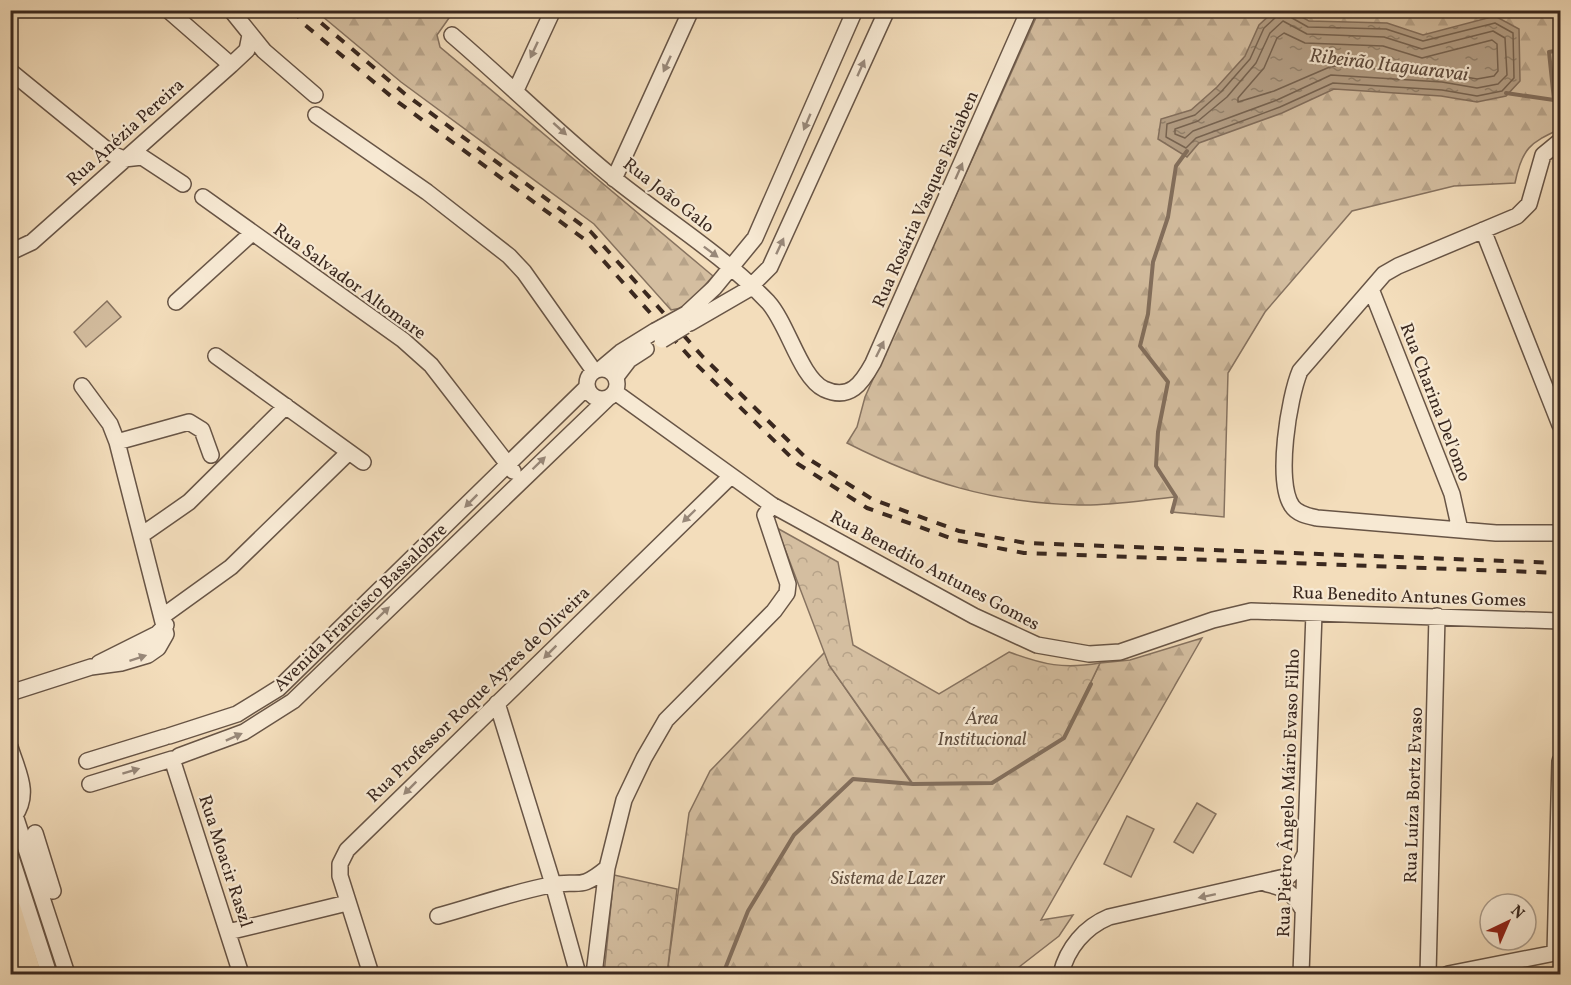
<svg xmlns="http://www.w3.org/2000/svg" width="1571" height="985" viewBox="0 0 1571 985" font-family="Vollkorn,serif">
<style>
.green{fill:#d4bea0;stroke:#877360;stroke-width:1.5}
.forest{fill:url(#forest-firs);stroke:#877360;stroke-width:1.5}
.park{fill:url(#park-crowns);stroke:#877360;stroke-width:1.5}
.water{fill:url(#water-ripples);stroke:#836f5d;stroke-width:1.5}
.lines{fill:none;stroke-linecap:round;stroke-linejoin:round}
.shore{stroke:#776452;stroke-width:1.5}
.stream{stroke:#836f5d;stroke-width:4}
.street-casing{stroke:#685546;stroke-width:18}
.primary-casing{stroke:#3a281f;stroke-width:26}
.street{stroke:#f7e9d3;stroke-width:15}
.primary{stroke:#f3ddbb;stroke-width:22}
.rail{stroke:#3a281f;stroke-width:4;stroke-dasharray:10 10;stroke-linecap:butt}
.street-bridge-casing{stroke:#685546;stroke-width:18;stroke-linecap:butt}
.street-bridge{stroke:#f7e9d3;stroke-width:15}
.oneway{fill:#988879}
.labels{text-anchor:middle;stroke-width:4.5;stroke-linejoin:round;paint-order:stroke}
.street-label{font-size:18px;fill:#3a281f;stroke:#f7e9d3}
.park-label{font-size:18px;font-style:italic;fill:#604e3f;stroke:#f7e9d3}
.water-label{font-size:20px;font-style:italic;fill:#5f4c3e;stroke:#f7e9d3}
</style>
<defs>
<pattern id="forest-firs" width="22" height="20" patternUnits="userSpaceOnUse" patternTransform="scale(1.5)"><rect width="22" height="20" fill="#d4bea0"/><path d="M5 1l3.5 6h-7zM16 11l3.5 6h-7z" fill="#b7a389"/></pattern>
<pattern id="park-crowns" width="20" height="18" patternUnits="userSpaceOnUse" patternTransform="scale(1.5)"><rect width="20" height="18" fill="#d4bea0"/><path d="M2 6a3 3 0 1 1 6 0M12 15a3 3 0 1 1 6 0" fill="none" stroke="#b7a389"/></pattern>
<pattern id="water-ripples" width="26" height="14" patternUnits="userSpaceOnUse" patternTransform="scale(1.5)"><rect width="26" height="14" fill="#b49f86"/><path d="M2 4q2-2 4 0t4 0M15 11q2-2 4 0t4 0" fill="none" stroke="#93826d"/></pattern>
</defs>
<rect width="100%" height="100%" fill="#f3ddbb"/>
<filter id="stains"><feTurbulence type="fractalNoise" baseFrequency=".00333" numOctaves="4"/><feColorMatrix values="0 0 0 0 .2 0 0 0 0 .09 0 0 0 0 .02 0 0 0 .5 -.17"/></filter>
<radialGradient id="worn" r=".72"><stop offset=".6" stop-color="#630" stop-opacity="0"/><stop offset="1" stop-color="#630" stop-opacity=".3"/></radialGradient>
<path class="green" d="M107 301 121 317 86 347 74 332Z
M1197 803 1216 814 1193 853 1174 842Z
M1127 816 1154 829 1131 877 1104 864Z"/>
<path class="forest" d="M316 11H454L437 35 440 47 713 276 686 307 671 310 594 224 401 82Z
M1039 11H1560V129C1530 143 1522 148 1515 183L1454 186 1352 211 1265 312 1228 373 1224 517 1172 512 1175 497C1144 500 1111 506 1079 505 992 503 924 482 847 443L857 427 865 397Z
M1202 638 1041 920 1073 915 1059 936 1010 974H667L689 813 710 771 825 652 829 665 912 784 991 783 1064 738 1100 663 1130 660Z"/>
<path class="park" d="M777 528 838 562 853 645 939 694 1009 652C1044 665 1063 669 1100 663L1064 738 992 783 913 784 829 665Z
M614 875 677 889 667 974H604Z"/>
<path class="water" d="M1274 11H1291L1309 21 1387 23 1423 35 1495 16 1519 29 1520 81 1506 96 1477 102 1441 96 1334 89 1282 113 1199 143 1187 157 1158 139 1161 119 1191 110 1217 87 1245 56 1259 25Z"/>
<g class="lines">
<path class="shore" d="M1278 10 1276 17 1264 28 1250 59 1221 92 1195 115 1167 124 1166 137 1186 148 1196 138 1280 107 1333 83 1442 90 1477 96 1502 91 1514 78 1513 33 1495 23 1423 41 1386 29 1308 27 1292 18 1290 10
M1283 21 1307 34 1384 37 1422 49 1493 31 1505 38 1507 75 1498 84 1477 88 1442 82 1331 75 1277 100 1193 131 1185 138 1175 134V129L1198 121 1227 97 1256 63 1270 33Z
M1284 33 1305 43 1383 46 1422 58 1492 40 1497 44 1498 71 1494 76 1477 79 1443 73 1332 66 1274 91 1238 102V98L1264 68 1277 38Z"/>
<path class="stream" d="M1506 93 1554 100 1549 52 1560 50
M1172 512 1176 497 1156 466 1158 432 1168 382 1140 346 1148 314 1153 262 1168 217 1176 166 1187 151
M723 974 748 911 794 835 853 779 913 784 992 783 1064 738 1091 684"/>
<g class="street-casing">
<path id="street" d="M168 10 231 65
M231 10 264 51 315 95
M452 35C507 82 559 134 616 180 666 220 723 255 768 302 788 324 800 377 824 389 850 401 862 383 873 363L1029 10
M10 71 112 154 124 159 142 157 183 184
M516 90 553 10
M316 115 427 192 509 256 524 272 594 371
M1560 141 1543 155 1529 204 1517 216 1398 266 1384 274 1300 371C1289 397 1275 482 1292 506 1297 514 1308 516 1317 518L1496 533H1560
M614 179 691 10
M203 197 403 340 431 365 513 471
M1483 230 1560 425
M10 249 15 250 32 242 231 65 247 50 250 35
M1371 289 1452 494 1460 530
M176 302 252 233
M686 314 714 288 755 238 855 10
M690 323 747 290 770 267 887 10
M216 356 363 462
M602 368 621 352 655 331
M587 384a15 15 0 1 1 30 0a15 15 0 1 1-30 0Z
M616 377 629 360 646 349
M615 392 772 505 974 616 1037 645 1089 654 1120 652 1213 620 1251 611 1560 621
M117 442 189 422 202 430 211 455
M143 534 189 502 286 406
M163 616 231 567 349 452
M99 663 157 634 166 625
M10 693 91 667 121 663 148 655 158 648 166 634 117 442 110 424 82 386
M497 703 553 884 578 974
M169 736 237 714 279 688 587 387
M10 747C18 773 31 793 14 817
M179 756 244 732 293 701 608 398
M87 761 165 737
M90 784 172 759 241 974
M10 800 67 974
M35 833 53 891
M10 854 49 974
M1267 884C1286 888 1293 893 1303 910
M438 916C475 906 513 892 551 885 580 879 578 892 607 868
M228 932 347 903
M1555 953 1560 761
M371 974 340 876V864L347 850 731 476
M594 974 607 868 624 800 644 758 666 720 774 611 787 593 788 584 765 515 772 505
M1061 974C1067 948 1085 927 1109 917L1289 876 1298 868 1305 854
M1301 974 1314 613
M1428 974 1437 616
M1448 974 1560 952"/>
</g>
<g class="primary-casing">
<path id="primary" d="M10 910 30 974"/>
</g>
<use href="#street" class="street"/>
<use href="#primary" class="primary"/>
<path class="rail" d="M293 10 305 25 398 102 584 239 696 364 798 464 867 508 956 540 1024 553 1560 573
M306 10 405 94 591 232 703 357 804 456 872 499 959 531 1026 543 1560 563"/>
<g class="street-bridge-casing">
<path id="street-bridge" d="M655 331 686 314
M662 340 685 326"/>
</g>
<use href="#street-bridge" class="street-bridge"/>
</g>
<defs><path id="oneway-solid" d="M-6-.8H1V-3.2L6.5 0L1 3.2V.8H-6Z" transform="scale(1.5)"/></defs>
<g class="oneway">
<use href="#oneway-solid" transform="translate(534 50) rotate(115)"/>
<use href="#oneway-solid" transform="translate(667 64) rotate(115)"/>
<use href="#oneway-solid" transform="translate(861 68) rotate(-66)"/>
<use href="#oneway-solid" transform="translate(807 122) rotate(113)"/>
<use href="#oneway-solid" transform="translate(560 129) rotate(42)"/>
<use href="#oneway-solid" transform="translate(959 171) rotate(-66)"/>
<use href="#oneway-solid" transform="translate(780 246) rotate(-65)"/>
<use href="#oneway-solid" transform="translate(711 252) rotate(37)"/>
<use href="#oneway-solid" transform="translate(880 349) rotate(-64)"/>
<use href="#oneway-solid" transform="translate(539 463) rotate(-44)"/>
<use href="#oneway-solid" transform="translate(471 501) rotate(135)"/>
<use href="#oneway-solid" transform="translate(689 516) rotate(136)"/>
<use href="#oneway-solid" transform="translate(383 613) rotate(-44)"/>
<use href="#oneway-solid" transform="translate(550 652) rotate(135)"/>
<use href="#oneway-solid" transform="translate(138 658) rotate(-18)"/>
<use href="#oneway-solid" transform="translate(234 737) rotate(-24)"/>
<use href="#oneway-solid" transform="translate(131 771) rotate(-17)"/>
<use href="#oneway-solid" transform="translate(410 788) rotate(135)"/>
<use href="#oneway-solid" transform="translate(1207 896) rotate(168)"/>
</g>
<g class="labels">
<g class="street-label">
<text transform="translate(125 132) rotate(-42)" y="6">Rua Anézia Pereira</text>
<text transform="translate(669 195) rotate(38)" y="6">Rua João Galo</text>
<text transform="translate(925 199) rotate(-66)" y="6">Rua Rosária Vasques Faciaben</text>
<text transform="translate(350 281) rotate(36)" y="6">Rua Salvador Altomare</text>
<text transform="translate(1436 402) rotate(69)" y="6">Rua Charina Del'omo</text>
<text transform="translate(935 570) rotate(28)" y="6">Rua Benedito Antunes Gomes</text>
<text transform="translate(1409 596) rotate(2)" y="6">Rua Benedito Antunes Gomes</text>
<text transform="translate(360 607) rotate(-44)" y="6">Avenida Francisco Bassalobre</text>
<text transform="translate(478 694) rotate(-44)" y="6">Rua Professor Roque Ayres de Oliveira</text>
<text transform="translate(1288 793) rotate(-88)" y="6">Rua Pietro Ângelo Mário Evaso Filho</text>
<text transform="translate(1413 795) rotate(-88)" y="6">Rua Luíza Bortz Evaso</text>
<text transform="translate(226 861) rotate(72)" y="6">Rua Moacir Raszl</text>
</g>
<g class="park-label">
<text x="982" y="724">Área<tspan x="982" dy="21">Institucional</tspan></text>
<text x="888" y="884">Sistema de Lazer</text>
</g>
<g class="water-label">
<text transform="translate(1389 64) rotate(7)" y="7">Ribeirão Itaguaravai</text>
</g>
</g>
<rect width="1571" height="985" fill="none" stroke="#f3ddbb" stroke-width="36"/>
<rect x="12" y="12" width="1547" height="961" fill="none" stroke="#3a281f" stroke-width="3"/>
<rect x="18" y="18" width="1535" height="949" fill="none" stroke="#3a281f" stroke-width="1.5"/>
<g transform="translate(1508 922) rotate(44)"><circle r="28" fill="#f7e9d3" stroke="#ab9c8b" stroke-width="1.5"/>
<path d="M0-4.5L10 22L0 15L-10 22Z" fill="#8f2418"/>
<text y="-9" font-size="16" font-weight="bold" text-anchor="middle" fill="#3a281f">N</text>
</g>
<rect width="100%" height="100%" filter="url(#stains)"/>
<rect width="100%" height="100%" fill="url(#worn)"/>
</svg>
